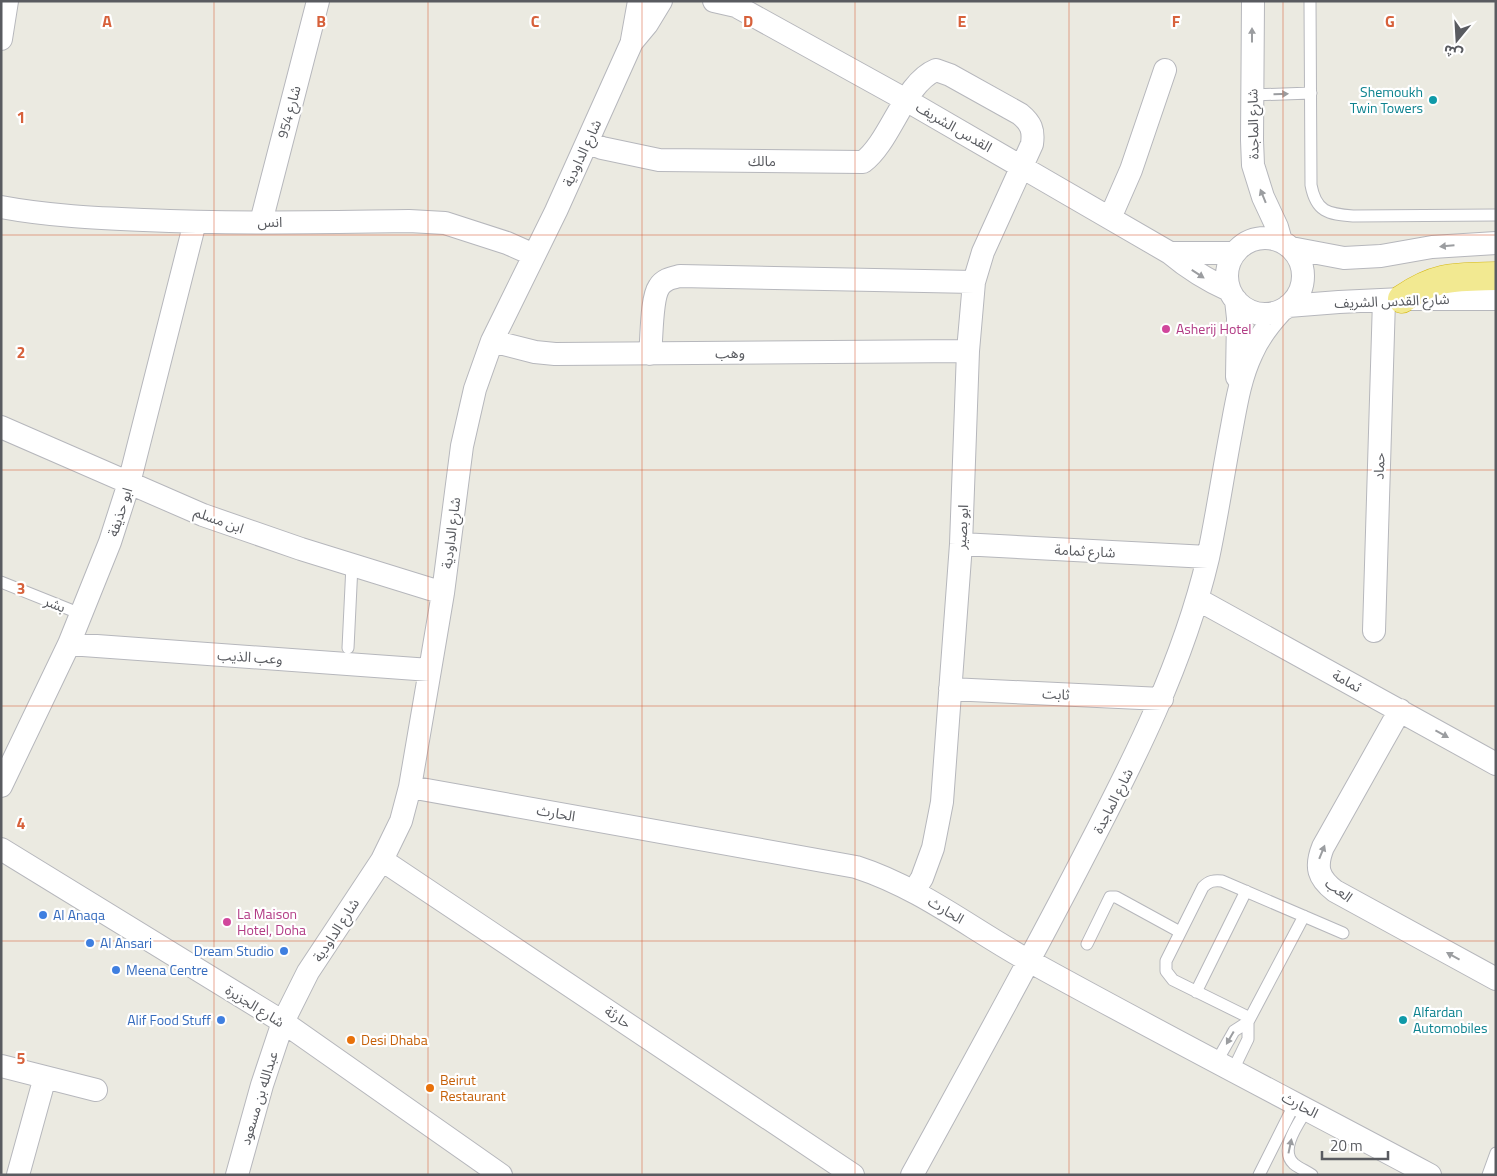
<svg xmlns="http://www.w3.org/2000/svg" width="1497" height="1176" viewBox="0 0 1497 1176" font-family="'Titillium Web','Noto Sans Arabic',sans-serif">
<style>
.lines{fill:none;stroke-linecap:round;stroke-linejoin:round}
.lane-casing{stroke:#b6b7bc;stroke-width:13}
.street-casing{stroke:#b6b7bc;stroke-width:24}
.highway-casing{stroke:#d6b916;stroke-width:29}
.lane{stroke:#fff;stroke-width:11}
.street{stroke:#fff;stroke-width:22}
.highway{stroke:#f2e991;stroke-width:28}
.oneway{fill:#9b9da0}
.grid{fill:none;stroke:#d7613b;stroke-width:1;stroke-opacity:0.55}
.culture-dot{fill:#0f9aa8;stroke:#fff;stroke-width:2}
.hotel-dot{fill:#d1479c;stroke:#fff;stroke-width:2}
.shop-dot{fill:#3f7fe0;stroke:#fff;stroke-width:2}
.food-dot{fill:#e8710a;stroke:#fff;stroke-width:2}
.labels{text-anchor:middle;stroke-width:4.5;stroke-linejoin:round;paint-order:stroke}
.culture-label{font-size:14px;fill:#0d838f;stroke:#fff;text-anchor:end}
.street-label{font-size:14px;fill:#595b60;stroke:#fff}
.hotel-label{font-size:14px;fill:#b23c85;stroke:#fff;text-anchor:start}
.shop-label{font-size:14px;fill:#366cbe;stroke:#fff;text-anchor:start}
.food-label{font-size:14px;fill:#c56008;stroke:#fff;text-anchor:start}
.grid-label{font-size:16px;text-anchor:middle;font-weight:bold;fill:#d7613b;stroke:#fff;stroke-width:4.5;stroke-linejoin:round;paint-order:stroke}
</style>
<rect width="100%" height="100%" fill="#ebeae1"/>
<g class="lines">
<g class="lane-casing">
<path id="lane" d="M1310 1 1311 185C1316 212 1328 214 1353 216L1496 215
M1252 95 1311 93
M1 582 81 614
M348 648 352 565
M1087 944 1110 897H1116L1180 932
M1196 992 1246 891
M1250 1018 1173 980 1166 971V961L1203 887C1209 881 1214 880 1222 881L1343 933
M1217 1061 1234 1031 1248 1022
M1233 1070 1248 1039V1022L1304 916
M1307 1109C1299 1123 1278 1150 1294 1164 1299 1168 1306 1171 1312 1175
M1259 1175 1295 1103
M1488 1175 1496 1153"/>
</g>
<g class="street-casing">
<path id="street" d="M714 1 736 6 906 100 1170 253C1189 269 1207 280 1229 290
M1253 1 1252 140 1253 165 1263 197 1277 227 1281 241
M1 39 7 1
M632 40 639 1
M587 142 602 148 659 160 863 162C891 141 904 83 936 70L950 75 1020 114C1031 123 1034 130 1032 144L983 252 974 282 968 351 961 544 942 802 933 848 922 878 914 891
M1 207C49 216 97 218 144 220 233 224 321 222 409 221L445 223 507 243 534 255
M1110 218 1131 170 1165 70
M261 222 318 1
M1227 276a38 38 0 1 1 76 0a38 38 0 1 1-76 0Z
M1291 248 1344 258 1381 256 1432 247 1496 243
M1170 253H1233
M1236 300 1238 318 1237 377
M1288 306 1339 302 1402 299H1496
M492 341 535 352 555 354 968 351
M650 354C652 338 651 299 659 287 664 279 672 278 680 276L974 282
M1 427 203 515 301 549 443 593
M961 544 1208 557
M1197 599 1496 764
M1374 631 1384 300
M69 644 430 670
M950 689 1162 699
M1400 710 1323 847C1315 867 1318 878 1335 891L1496 979
M1 786 69 644 110 542 129 483 195 222
M410 787 856 867C921 888 971 929 1031 962 1163 1035 1297 1104 1430 1175
M1 849 283 1022 501 1175
M382 860 853 1175
M1 1066 96 1090
M18 1175 45 1077
M237 1175 262 1085 283 1022 308 972 382 860 401 821 410 787 430 670 443 593 462 446 475 389 492 341 556 211 632 42 647 24 661 1
M912 1175C970 1069 1029 963 1084 856 1134 760 1183 664 1208 558 1217 516 1223 474 1231 432 1236 405 1240 378 1252 353 1259 337 1269 324 1281 311"/>
</g>
<g class="highway-casing">
<path id="highway" d="M1402 299C1437 275 1455 277 1496 276"/>
</g>
<use href="#lane" class="lane"/>
<use href="#street" class="street"/>
<use href="#highway" class="highway"/>
</g>
<defs><path id="oneway-solid" d="M-6-.8H1V-3.2L6.5 0L1 3.2V.8H-6Z" transform="scale(1.25)"/></defs>
<g class="oneway">
<use href="#oneway-solid" transform="translate(1252 35) rotate(-90)"/>
<use href="#oneway-solid" transform="translate(1281 94) rotate(-2)"/>
<use href="#oneway-solid" transform="translate(1263 196) rotate(-112)"/>
<use href="#oneway-solid" transform="translate(1447 246) rotate(175)"/>
<use href="#oneway-solid" transform="translate(1198 274) rotate(33)"/>
<use href="#oneway-solid" transform="translate(1442 734) rotate(29)"/>
<use href="#oneway-solid" transform="translate(1322 852) rotate(-68)"/>
<use href="#oneway-solid" transform="translate(1453 956) rotate(-151)"/>
<use href="#oneway-solid" transform="translate(1230 1038) rotate(120)"/>
<use href="#oneway-solid" transform="translate(1290 1146) rotate(-78)"/>
</g>
<path class="grid" d="M214 1V1175M428 1V1175M642 1V1175M855 1V1175M1069 1V1175M1283 1V1175M1 235H1496M1 470H1496M1 706H1496M1 941H1496"/>
<g class="culture-dot">
<circle cx="1433" cy="100" r="5"/>
<circle cx="1403" cy="1020" r="5"/>
</g>
<g class="hotel-dot">
<circle cx="1166" cy="329" r="5"/>
<circle cx="227" cy="922" r="5"/>
</g>
<g class="shop-dot">
<circle cx="43" cy="915" r="5"/>
<circle cx="90" cy="943" r="5"/>
<circle cx="284" cy="951" r="5"/>
<circle cx="116" cy="970" r="5"/>
<circle cx="221" cy="1020" r="5"/>
</g>
<g class="food-dot">
<circle cx="351" cy="1040" r="5"/>
<circle cx="430" cy="1088" r="5"/>
</g>
<g class="labels">
<g class="culture-label">
<text x="1423" y="97">Shemoukh<tspan x="1423" dy="16">Twin Towers</tspan></text>
<text x="1413" y="1017" text-anchor="start">Alfardan<tspan x="1413" dy="16">Automobiles</tspan></text>
</g>
<g class="street-label">
<text transform="translate(289 112) rotate(-75)" y="5">شارع 954</text>
<text transform="translate(1253 124) rotate(-91)" y="5">شارع الماجدة</text>
<text transform="translate(954 127) rotate(30)" y="5">القدس الشريف</text>
<text transform="translate(582 153) rotate(-65)" y="5">شارع الداودية</text>
<text transform="translate(762 161) rotate(1)" y="5">مالك</text>
<text x="270" y="227">انس</text>
<text transform="translate(1392 301) rotate(-2)" y="5">شارع القدس الشريف</text>
<text transform="translate(730 353) rotate(-1)" y="5">وهب</text>
<text transform="translate(1379 466) rotate(-88)" y="5">حماد</text>
<text transform="translate(120 512) rotate(-72)" y="5">ابو حذيفة</text>
<text transform="translate(219 520) rotate(20)" y="5">ابن مسلم</text>
<text transform="translate(962 527) rotate(-87)" y="5">ابو بصير</text>
<text transform="translate(451 533) rotate(-83)" y="5">شارع الداودية</text>
<text transform="translate(1085 551) rotate(3)" y="5">شارع ثمامة</text>
<text transform="translate(55 604) rotate(22)" y="5">بشر</text>
<text transform="translate(250 657) rotate(4)" y="5">وعب الذيب</text>
<text transform="translate(1347 681) rotate(29)" y="5">ثمامة</text>
<text transform="translate(1056 694) rotate(3)" y="5">ثابت</text>
<text transform="translate(1113 801) rotate(-63)" y="5">شارع الماجدة</text>
<text transform="translate(556 813) rotate(10)" y="5">الحارث</text>
<text transform="translate(1339 890) rotate(36)" y="5">العب</text>
<text transform="translate(946 910) rotate(31)" y="5">الحارث</text>
<text transform="translate(336 930) rotate(-57)" y="5">شارع الداودية</text>
<text transform="translate(255 1006) rotate(32)" y="5">شارع الجزيرة</text>
<text transform="translate(618 1017) rotate(34)" y="5">حارثة</text>
<text transform="translate(259 1098) rotate(-73)" y="5">عبدالله بن مسعود</text>
<text transform="translate(1300 1105) rotate(28)" y="5">الحارث</text>
</g>
<g class="hotel-label">
<text x="1176" y="334">Asherij Hotel</text>
<text x="237" y="919">La Maison<tspan x="237" dy="16">Hotel, Doha</tspan></text>
</g>
<g class="shop-label">
<text x="53" y="920">Al Anaqa</text>
<text x="100" y="948">Al Ansari</text>
<text x="274" y="956" text-anchor="end">Dream Studio</text>
<text x="126" y="975">Meena Centre</text>
<text x="211" y="1025" text-anchor="end">Alif Food Stuff</text>
</g>
<g class="food-label">
<text x="361" y="1045">Desi Dhaba</text>
<text x="440" y="1085">Beirut<tspan x="440" dy="16">Restaurant</tspan></text>
</g>
</g>
<g class="grid-label">
<text x="107" y="27">A</text>
<text x="321" y="27">B</text>
<text x="535" y="27">C</text>
<text x="748" y="27">D</text>
<text x="962" y="27">E</text>
<text x="1176" y="27">F</text>
<text x="1390" y="27">G</text>
<text x="21" y="123">1</text>
<text x="21" y="358">2</text>
<text x="21" y="594">3</text>
<text x="21" y="829">4</text>
<text x="21" y="1064">5</text>
</g>
<rect width="1497" height="1176" fill="none" stroke="#595b60" stroke-width="5"/>
<g transform="translate(1457 40) rotate(198)" stroke="#ffffff" stroke-width="4" paint-order="stroke">
<path d="M0-4L9 19L0 12L-9 19Z" fill="#595b60"/>
<text y="-8" font-size="14" font-weight="bold" text-anchor="middle" fill="#595b60">ش</text>
</g>
<path d="M1322 1151v8h66v-8" fill="none" stroke="#595b60" stroke-width="2.5"/>
<text x="1330" y="1151" font-size="15" fill="#595b60" stroke="#ffffff" stroke-width="4" paint-order="stroke">20 m</text>
</svg>
